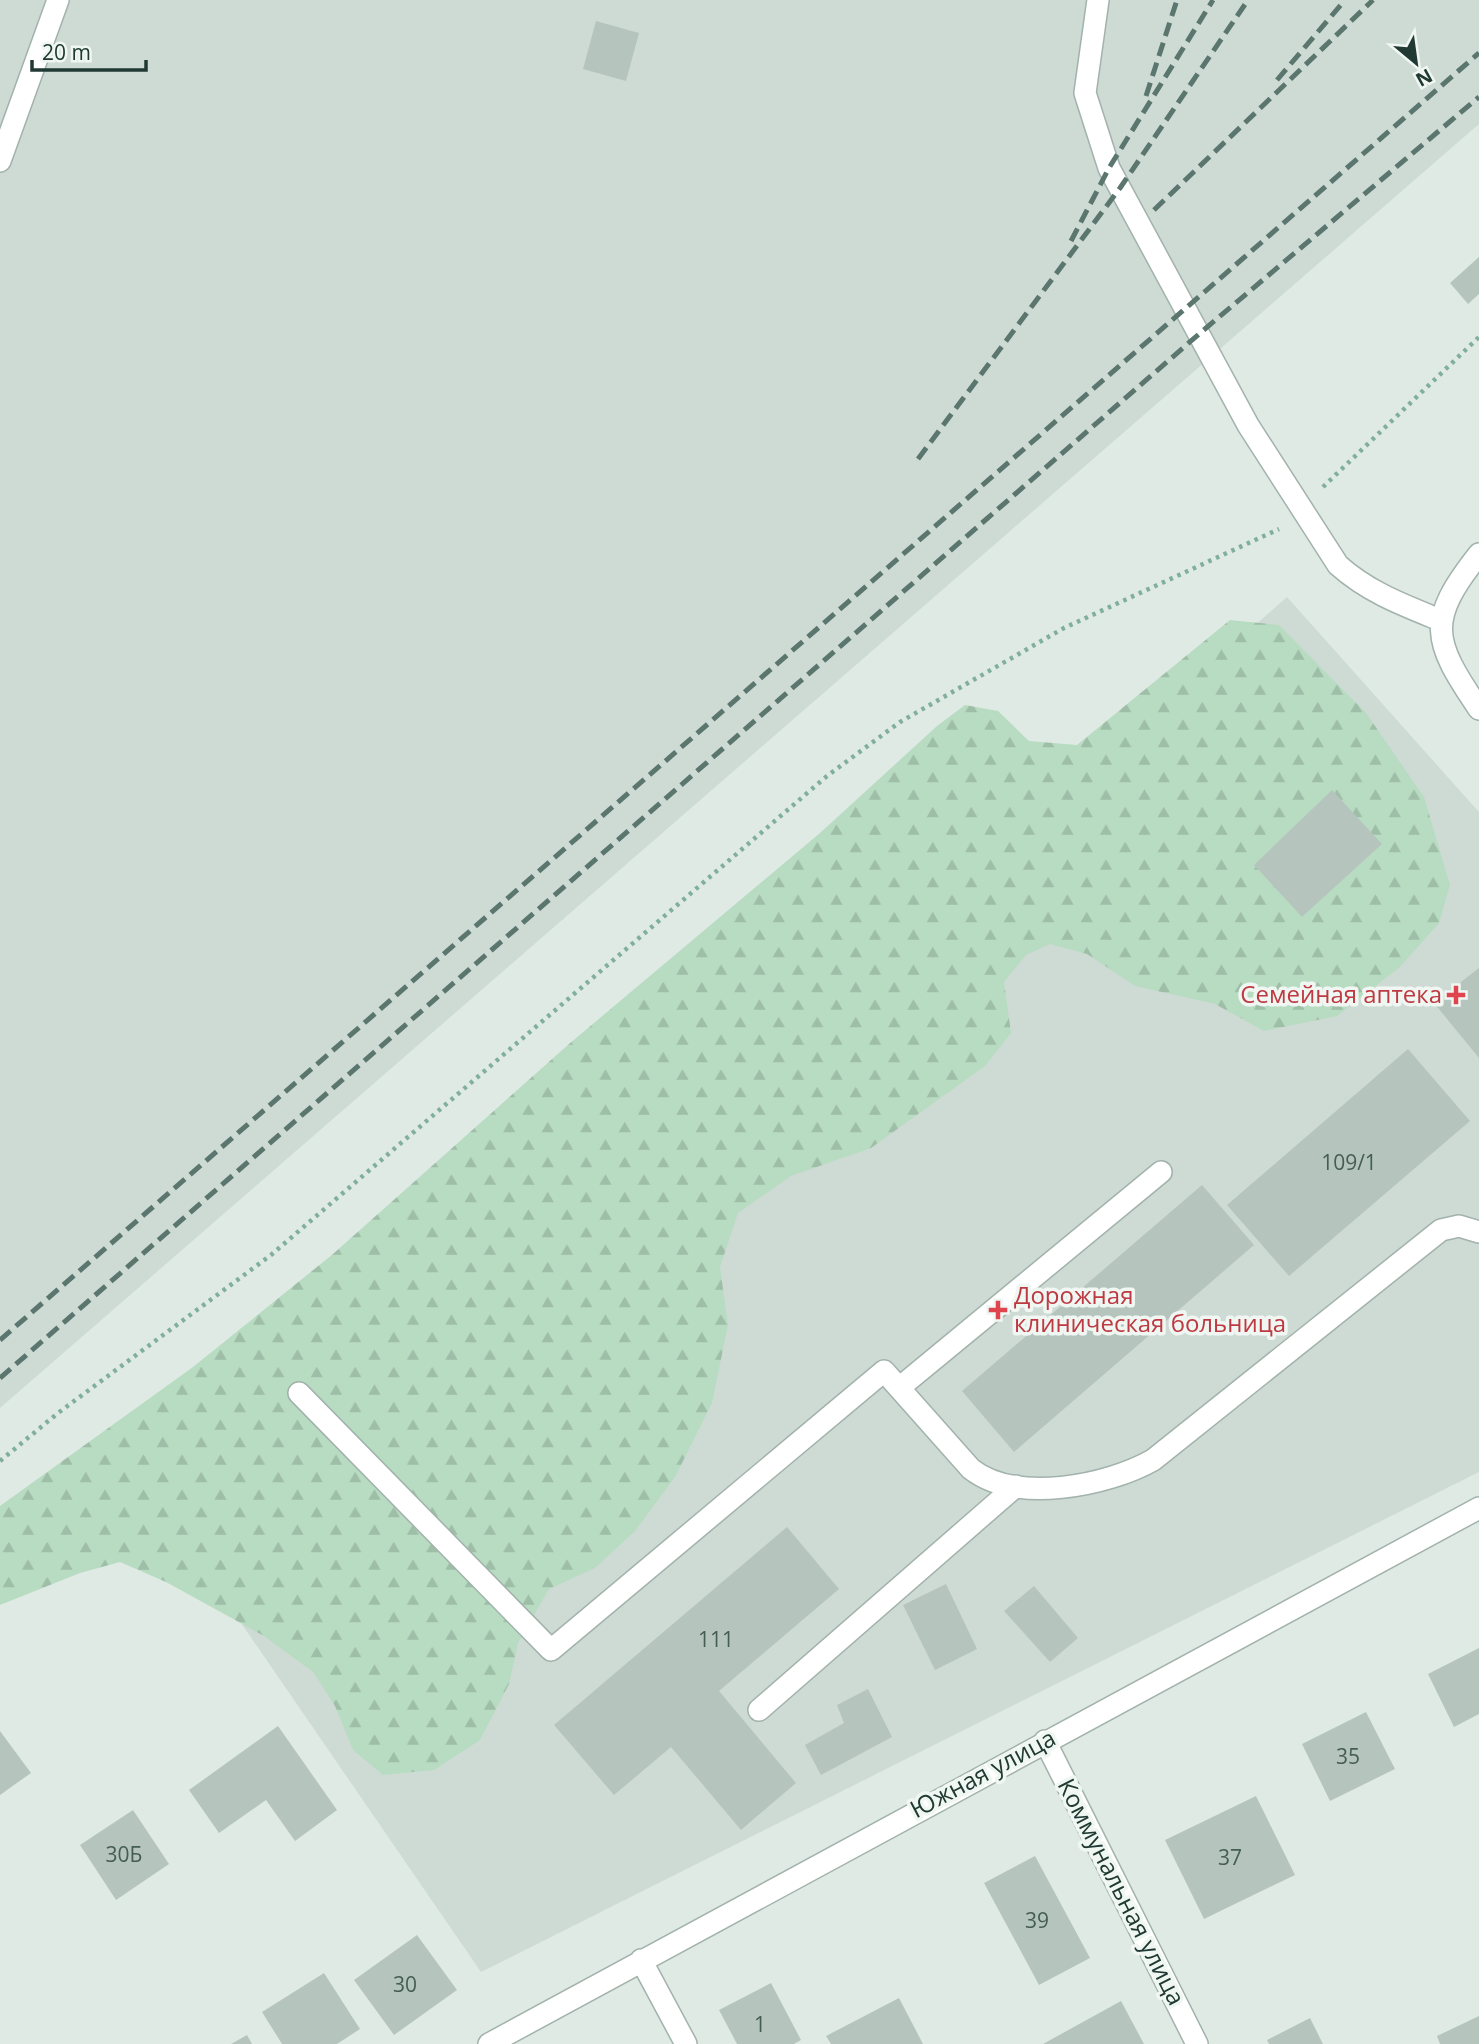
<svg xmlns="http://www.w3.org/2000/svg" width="1479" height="2044" viewBox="0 0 1479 2044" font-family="'Open Sans',sans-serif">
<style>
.built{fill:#cedad4}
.forest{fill:url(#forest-firs)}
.building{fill:#b5c5be}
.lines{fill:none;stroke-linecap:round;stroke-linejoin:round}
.minor-casing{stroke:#a2b2ac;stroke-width:24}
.path{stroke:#80ae9f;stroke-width:4.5;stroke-dasharray:3.5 5;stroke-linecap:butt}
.minor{stroke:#fff;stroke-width:21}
.rail{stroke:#5b766f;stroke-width:5;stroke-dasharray:14 7;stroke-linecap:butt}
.health-dot{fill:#e0444e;stroke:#f0f7f3;stroke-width:2.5}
.labels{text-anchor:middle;stroke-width:7;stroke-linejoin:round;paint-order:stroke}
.number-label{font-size:21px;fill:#455d56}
.health-label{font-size:24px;fill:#be3a42;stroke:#f0f7f3;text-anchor:end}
.street-label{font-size:24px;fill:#203a33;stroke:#f0f7f3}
</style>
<defs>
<pattern id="forest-firs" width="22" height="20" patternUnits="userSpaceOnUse" patternTransform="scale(1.75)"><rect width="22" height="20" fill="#b8dcc2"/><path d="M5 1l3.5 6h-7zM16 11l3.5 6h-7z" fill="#9ebea7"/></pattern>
</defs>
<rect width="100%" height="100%" fill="#dfeae5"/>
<path class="built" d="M0 0H1479V124L0 1408Z
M1287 597 1479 812V1472L481 1972 206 1572 685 1127Z"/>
<path class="forest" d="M1230 620 1279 625 1366 713 1424 797 1450 885 1439 923 1400 967 1337 1016 1264 1031 1215 1004 1135 986 1087 954 1050 944 1026 955 1004 982 1011 1033 985 1066 871 1148 791 1176 738 1213 720 1267 728 1325 712 1403 675 1477 635 1531 595 1568 549 1589 518 1643 509 1684 480 1740 434 1770 383 1775 353 1750 335 1706 313 1672 264 1636 166 1582 120 1562 80 1573 0 1605V1506L193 1367 333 1254 569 1044 820 833 937 726 965 705 998 711 1029 741 1077 745Z"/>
<path class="building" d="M596 21 639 33 626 81 583 69Z
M1479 257V294L1468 304 1450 283Z
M1332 790 1382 844 1302 917 1254 865Z
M1479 968V1058L1434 1003Z
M1408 1049 1470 1121 1289 1276 1227 1205Z
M1202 1185 1254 1245 1014 1452 962 1391Z
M787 1527 839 1589 719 1691 796 1783 741 1830 671 1747 614 1795 554 1725Z
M946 1584 977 1649 935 1670 903 1605Z
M1034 1586 1078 1638 1050 1662 1004 1611Z
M1479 1648V1714L1454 1727 1428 1674Z
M868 1689 892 1737 821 1775 805 1745 844 1723 837 1705Z
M1366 1712 1395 1769 1330 1801 1302 1744Z
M278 1726 337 1810 295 1841 266 1800 219 1833 189 1790Z
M0 1731 31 1773 0 1795Z
M1256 1796 1295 1875 1204 1919 1165 1840Z
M133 1810 169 1864 116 1900 80 1845Z
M1035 1856 1090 1958 1039 1985 984 1883Z
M417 1935 457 1990 394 2035 354 1980Z
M324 1973 360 2029 337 2044H282L262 2012Z
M771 1983 801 2040 794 2044H737L719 2010Z
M899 1998 923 2044H831L826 2036Z
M1121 2001 1144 2044H1043Z
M1479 2016V2044H1440L1437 2036Z
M1310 2018 1323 2044H1269L1267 2040Z
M247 2035 252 2044H231Z"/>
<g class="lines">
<g class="minor-casing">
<path id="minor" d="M1098 0 1085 93 1109 168 1248 425 1338 565C1368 592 1403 605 1440 620
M0 161 58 0
M1479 554C1426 621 1432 640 1479 709
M899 1388 1161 1172
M299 1393 551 1650 884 1371 971 1469C1016 1504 1107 1486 1153 1460L1441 1230 1459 1226 1479 1232
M759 1710 1016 1486
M1045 1741 1197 2044
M641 1960 686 2044
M489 2044 1479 1508"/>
</g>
<path class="path" d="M1323 487 1479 337
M0 1461 58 1413 271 1255 827 776 900 722 1064 628 1279 529"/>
<use href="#minor" class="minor"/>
<path class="rail" d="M1277 80 1345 0
M1146 96 1177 0
M1154 210 1373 0
M1071 241 1109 168 1213 0
M918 459 1120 188 1248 0
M0 1340 1479 53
M0 1378 1199 334 1479 97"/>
</g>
<g class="health-dot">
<path d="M1452.5 984.5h7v7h7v7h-7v7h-7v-7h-7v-7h7z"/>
<path d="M994.5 1299.5h7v7h7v7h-7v7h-7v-7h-7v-7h7z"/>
</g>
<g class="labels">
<g class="number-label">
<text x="1349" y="1170">109/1</text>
<text x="716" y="1647">111</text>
<text x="1348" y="1764">35</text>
<text x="124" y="1862">30Б</text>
<text x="1230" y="1865">37</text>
<text x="1037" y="1928">39</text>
<text x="405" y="1992">30</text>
<text x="760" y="2032">1</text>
</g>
<g class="health-label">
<text x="1442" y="1003">Семейная аптека</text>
<text x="1014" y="1304" text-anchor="start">Дорожная<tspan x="1014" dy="28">клиническая больница</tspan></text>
</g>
<g class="street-label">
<text transform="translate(983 1774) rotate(-28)" y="8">Южная улица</text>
<text transform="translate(1121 1892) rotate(63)" y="8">Коммунальная улица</text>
</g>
</g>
<g transform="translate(1416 63) rotate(151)" stroke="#f0f7f3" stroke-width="5" paint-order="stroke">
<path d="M0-5L12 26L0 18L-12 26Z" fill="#203a33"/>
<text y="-10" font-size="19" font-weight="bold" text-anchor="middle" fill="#203a33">N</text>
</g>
<path d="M32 60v10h114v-10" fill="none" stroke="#203a33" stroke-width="3.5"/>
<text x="42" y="60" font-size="21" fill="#203a33" stroke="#f0f7f3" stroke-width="5" paint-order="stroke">20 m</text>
</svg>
